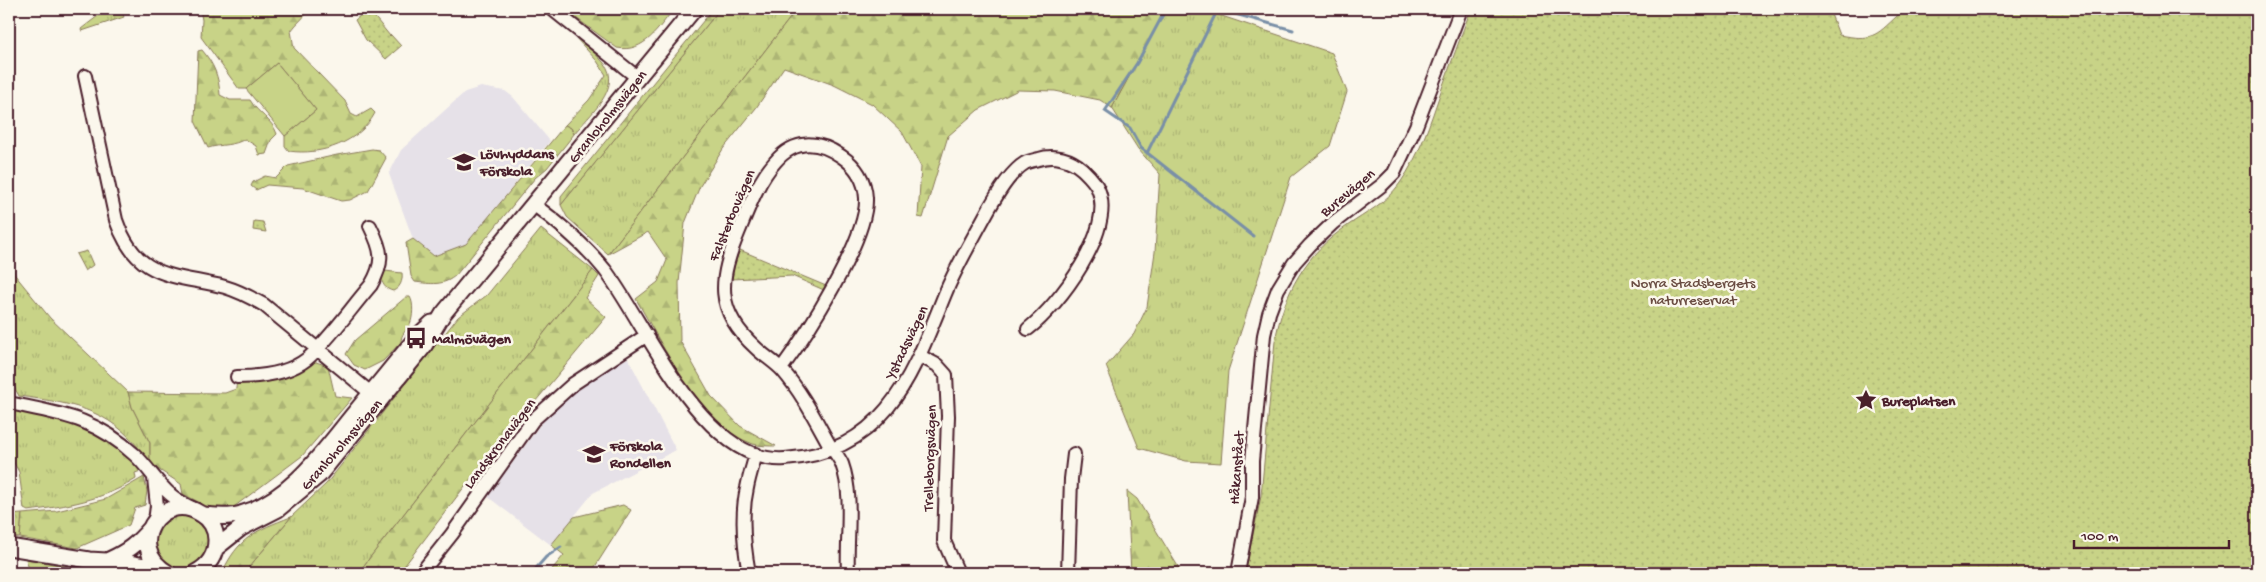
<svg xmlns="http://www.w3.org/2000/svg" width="2266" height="582" viewBox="0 0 2266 582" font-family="'Gochi Hand',sans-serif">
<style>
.built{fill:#e6e1e8}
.grass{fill:url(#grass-tufts);stroke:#897959}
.forest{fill:url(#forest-firs);stroke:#897959}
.park{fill:url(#park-dots);stroke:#897959}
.garden{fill:#c8d387;stroke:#897959}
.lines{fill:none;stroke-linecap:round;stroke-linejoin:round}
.stream{stroke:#798fa7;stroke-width:3}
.minor-casing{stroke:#4a1f2b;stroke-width:16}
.tertiary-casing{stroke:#4a1f2b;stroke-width:19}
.minor{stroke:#fbf7ec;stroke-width:12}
.tertiary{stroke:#fbf7ec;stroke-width:15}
.labels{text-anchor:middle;stroke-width:5;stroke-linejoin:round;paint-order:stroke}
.street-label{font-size:15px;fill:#4a1f2b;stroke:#fbf7ec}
.poi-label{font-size:15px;font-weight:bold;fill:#4a1f2b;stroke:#fbf7ec;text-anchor:start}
.park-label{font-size:15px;fill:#6a4c42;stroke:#fbf7ec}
</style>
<defs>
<pattern id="grass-tufts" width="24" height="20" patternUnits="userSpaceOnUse" patternTransform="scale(1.25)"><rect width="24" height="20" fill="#c8d387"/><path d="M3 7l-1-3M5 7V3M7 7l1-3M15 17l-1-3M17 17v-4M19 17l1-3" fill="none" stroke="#adb575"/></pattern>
<pattern id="forest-firs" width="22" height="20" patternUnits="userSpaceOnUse" patternTransform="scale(1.25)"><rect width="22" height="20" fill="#c8d387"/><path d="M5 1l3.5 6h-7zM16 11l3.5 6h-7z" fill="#adb575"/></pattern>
<pattern id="park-dots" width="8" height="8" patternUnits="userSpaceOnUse" patternTransform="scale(1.25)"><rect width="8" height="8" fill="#c8d387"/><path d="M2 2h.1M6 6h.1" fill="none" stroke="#adb575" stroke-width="1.8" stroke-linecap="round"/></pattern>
</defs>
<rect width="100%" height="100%" fill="#fbf7ec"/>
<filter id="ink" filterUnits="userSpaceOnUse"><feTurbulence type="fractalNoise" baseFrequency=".02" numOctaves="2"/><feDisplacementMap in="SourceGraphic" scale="10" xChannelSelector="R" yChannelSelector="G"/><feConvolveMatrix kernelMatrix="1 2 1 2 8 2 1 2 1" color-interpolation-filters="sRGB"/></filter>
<g filter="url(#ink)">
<path class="built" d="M481 87 505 91 513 97 550 141 466 244 434 256 413 239 389 174 401 150 465 92Z
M628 358 676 450 593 493 551 545 488 497 540 425 564 401 604 371Z"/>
<path class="grass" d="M107 9H121L124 17 82 31 81 29Z
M720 9H797L608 254 567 217 561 205Z
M1166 9H1201L1332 53 1347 92 1330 146 1291 177 1228 371 1221 463 1186 461 1139 448 1106 366 1134 334 1147 307 1155 252 1160 174 1138 149 1112 108Z
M575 37C584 45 596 53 604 63 623 88 589 115 574 134L571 128 565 125 589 100 606 75 597 61Z
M541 229 593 270 358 573H244L291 517 327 483 458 317 487 295Z
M9 240 15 275 50 318 128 392 132 407 150 443V464C116 410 77 404 19 396L9 378 12 330 9 322Z
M9 409C28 412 47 414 66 419 88 425 131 452 141 471L135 473 136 479C103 500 66 506 28 511L24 509 19 472 9 454Z
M153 542a28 28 0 1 1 56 0a28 28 0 1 1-56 0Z
M22 514 20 538 9 537V515Z"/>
<path class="forest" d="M200 9H309C305 18 297 22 291 31L294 48 345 101 351 114 357 117 371 109 375 113C360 142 321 156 289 151L285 146V136L316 110 277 63 246 89H239L201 37 202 20Z
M578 9H674C658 28 645 53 617 48L572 15Z
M713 9H720L561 205V196Z
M797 9H1166L1112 108 1100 100 1055 91 1018 90 978 110 948 136 923 218 918 217 921 167 902 132 872 104 834 85 784 67 756 108 723 149 700 186 685 223 679 283 680 341 711 396 740 426 776 446C769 446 760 446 753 444 700 426 663 345 636 299L658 282 667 260 648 232 608 254Z
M202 50C214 64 219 77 220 95L230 100H250C258 114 272 119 277 134L271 140 266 154 259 155 256 146 245 139C234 146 221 144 208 148L195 121 198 51Z
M565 125 571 128 574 134 571 138 547 168 535 178 456 275C444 286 431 284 415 282L411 276 406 243 413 239 434 256 466 244Z
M372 149 379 150 386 158 368 191 350 200 341 201 303 188 267 185 256 190 251 186 253 182 265 176 276 178 288 166 337 155Z
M593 270 599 276 585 298 606 317 468 482 399 573H358Z
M385 271 402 273C403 281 400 288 393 291 385 289 382 284 381 276Z
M406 297H410C414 303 413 318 410 324 406 331 401 334 401 342L383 361 365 370 354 365 346 354 355 340Z
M307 359 328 366 335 396 352 398 302 456 231 509 220 513 183 494 181 484 150 464V443L132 407 128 392 225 393 236 389 237 377Z
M144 477 147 491 145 505 135 508 129 525 77 548 20 538 22 514 57 511 106 499Z
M1127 491 1137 499 1182 573H1131Z
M623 505 631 510 591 573H549L564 555 551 545 574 517Z
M291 517 244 573H222C238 538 256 530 291 517Z
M26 559 97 572 140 573H30Z"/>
<path class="park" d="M368 9 390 36 391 35 401 46 386 59 366 40 355 20Z
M1471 9H1829L1839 35C1872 41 1875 37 1898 15L1899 9H2257V573H1245L1261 496 1275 341C1284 293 1305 254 1347 226 1366 213 1386 203 1400 183 1420 155 1430 123 1441 91 1451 63 1461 36 1471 9Z
M254 221 263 222 266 232 253 230Z
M740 250 826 286 824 290 792 276 732 279 735 262Z
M87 251 93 265 85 271 76 254Z"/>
<path class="garden" d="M277 63 316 110 285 136 246 89Z"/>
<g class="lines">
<path class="stream" d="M1166 9 1137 63 1105 111 1130 128 1141 148 1253 236
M1217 9 1293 30
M1147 153 1218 9
M532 573 546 557 561 547"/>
<g class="minor-casing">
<path id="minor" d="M552 9 638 78
M85 76 116 220C137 280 172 274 225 287 239 291 252 298 264 305L378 399
M533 204C559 223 585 245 605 270 647 325 703 465 785 459 886 452 912 375 945 294 956 267 971 242 985 216 993 201 1010 172 1025 163 1029 161 1035 160 1039 159 1054 154 1071 159 1082 169 1088 175 1095 181 1098 189 1116 230 1059 305 1028 329
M920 356 937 365 946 375 948 416 944 541 958 573
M781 369C806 335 868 239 866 198 865 180 856 166 841 156 818 140 794 139 775 162 758 181 749 207 739 231 719 279 714 310 756 348 764 356 775 362 783 371 802 393 815 419 829 444 833 450 839 457 842 464 854 498 846 537 848 573
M237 377C261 377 288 374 307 359 329 340 351 308 371 285 385 261 382 250 370 226
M9 403C60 414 94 417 135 455 148 467 157 483 171 495 178 501 186 505 194 509
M154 478 157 506 155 521
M421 573 452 534 533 420 573 384 647 335
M749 573C744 547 741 514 747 488 749 477 753 465 756 454
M1068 573 1071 479 1074 454
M1238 573 1252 497V461L1264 335 1269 313 1278 289 1294 263 1310 245 1333 223 1382 185 1394 173 1416 126 1461 9"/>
</g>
<g class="tertiary-casing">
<path id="tertiary" d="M204 515C216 516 229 518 241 514 290 500 323 452 353 415 374 389 395 364 416 338L432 323
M9 547 89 560 124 562 161 569
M216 548 241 528 278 509 319 475 424 346 443 314 694 9
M109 560C127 552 137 544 150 529
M168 573C123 548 161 488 201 514 210 519 216 529 216 540 216 555 209 566 195 573"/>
</g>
<use href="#minor" class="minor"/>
<use href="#tertiary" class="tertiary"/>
</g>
</g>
<defs>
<g id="school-bare" transform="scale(1.725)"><path d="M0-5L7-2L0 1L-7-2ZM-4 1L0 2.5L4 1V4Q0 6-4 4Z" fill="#4a1f2b" stroke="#fbf7ec" stroke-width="2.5" paint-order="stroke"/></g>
<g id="bus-bare" transform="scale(1.725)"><path d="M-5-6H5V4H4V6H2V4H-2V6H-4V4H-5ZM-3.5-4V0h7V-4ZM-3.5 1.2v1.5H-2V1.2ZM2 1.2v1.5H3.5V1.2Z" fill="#4a1f2b" stroke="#fbf7ec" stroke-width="2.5" paint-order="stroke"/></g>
<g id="sight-bare" transform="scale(1.725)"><path d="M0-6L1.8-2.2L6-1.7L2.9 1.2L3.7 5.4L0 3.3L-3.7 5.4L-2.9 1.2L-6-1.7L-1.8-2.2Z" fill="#4a1f2b" stroke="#fbf7ec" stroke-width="2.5" paint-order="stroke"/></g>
</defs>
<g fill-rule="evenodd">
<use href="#school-bare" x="464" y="162"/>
<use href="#bus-bare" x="416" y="338"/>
<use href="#sight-bare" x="1866" y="400"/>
<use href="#school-bare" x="594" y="454"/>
</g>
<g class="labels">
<g class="street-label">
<text transform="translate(607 116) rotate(-51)" y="5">Granloholmsvägen</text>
<text transform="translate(1347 192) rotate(-40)" y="5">Burevägen</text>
<text transform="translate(731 215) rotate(-67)" y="5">Falsterbovägen</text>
<text transform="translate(906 342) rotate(-64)" y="5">Ystadsvägen</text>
<text transform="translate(499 443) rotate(-53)" y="5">Landskronavägen</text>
<text transform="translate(341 444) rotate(-49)" y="5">Granloholmsvägen</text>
<text transform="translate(929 458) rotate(-88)" y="5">Trelleborgsvägen</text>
<text transform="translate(1236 468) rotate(-86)" y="5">Håkanstået</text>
</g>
<g class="poi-label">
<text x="480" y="158">Lövhyddans<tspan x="480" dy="17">Förskola</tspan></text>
<text x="432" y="343">Malmövägen</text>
<text x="1882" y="405">Bureplatsen</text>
<text x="610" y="450">Förskola<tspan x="610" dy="17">Rondellen</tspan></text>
</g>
<g class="park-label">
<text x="1693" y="287">Norra Stadsbergets<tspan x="1693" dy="17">naturreservat</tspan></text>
</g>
</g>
<rect width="2266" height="582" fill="none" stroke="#fbf7ec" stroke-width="30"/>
<rect x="15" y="15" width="2236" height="552" fill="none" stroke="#4a1f2b" stroke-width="2" filter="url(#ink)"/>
<path d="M2074 540v8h155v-8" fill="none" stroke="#4a1f2b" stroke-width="2.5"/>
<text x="2081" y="540" font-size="15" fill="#4a1f2b" stroke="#fbf7ec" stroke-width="4" paint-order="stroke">100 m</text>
</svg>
